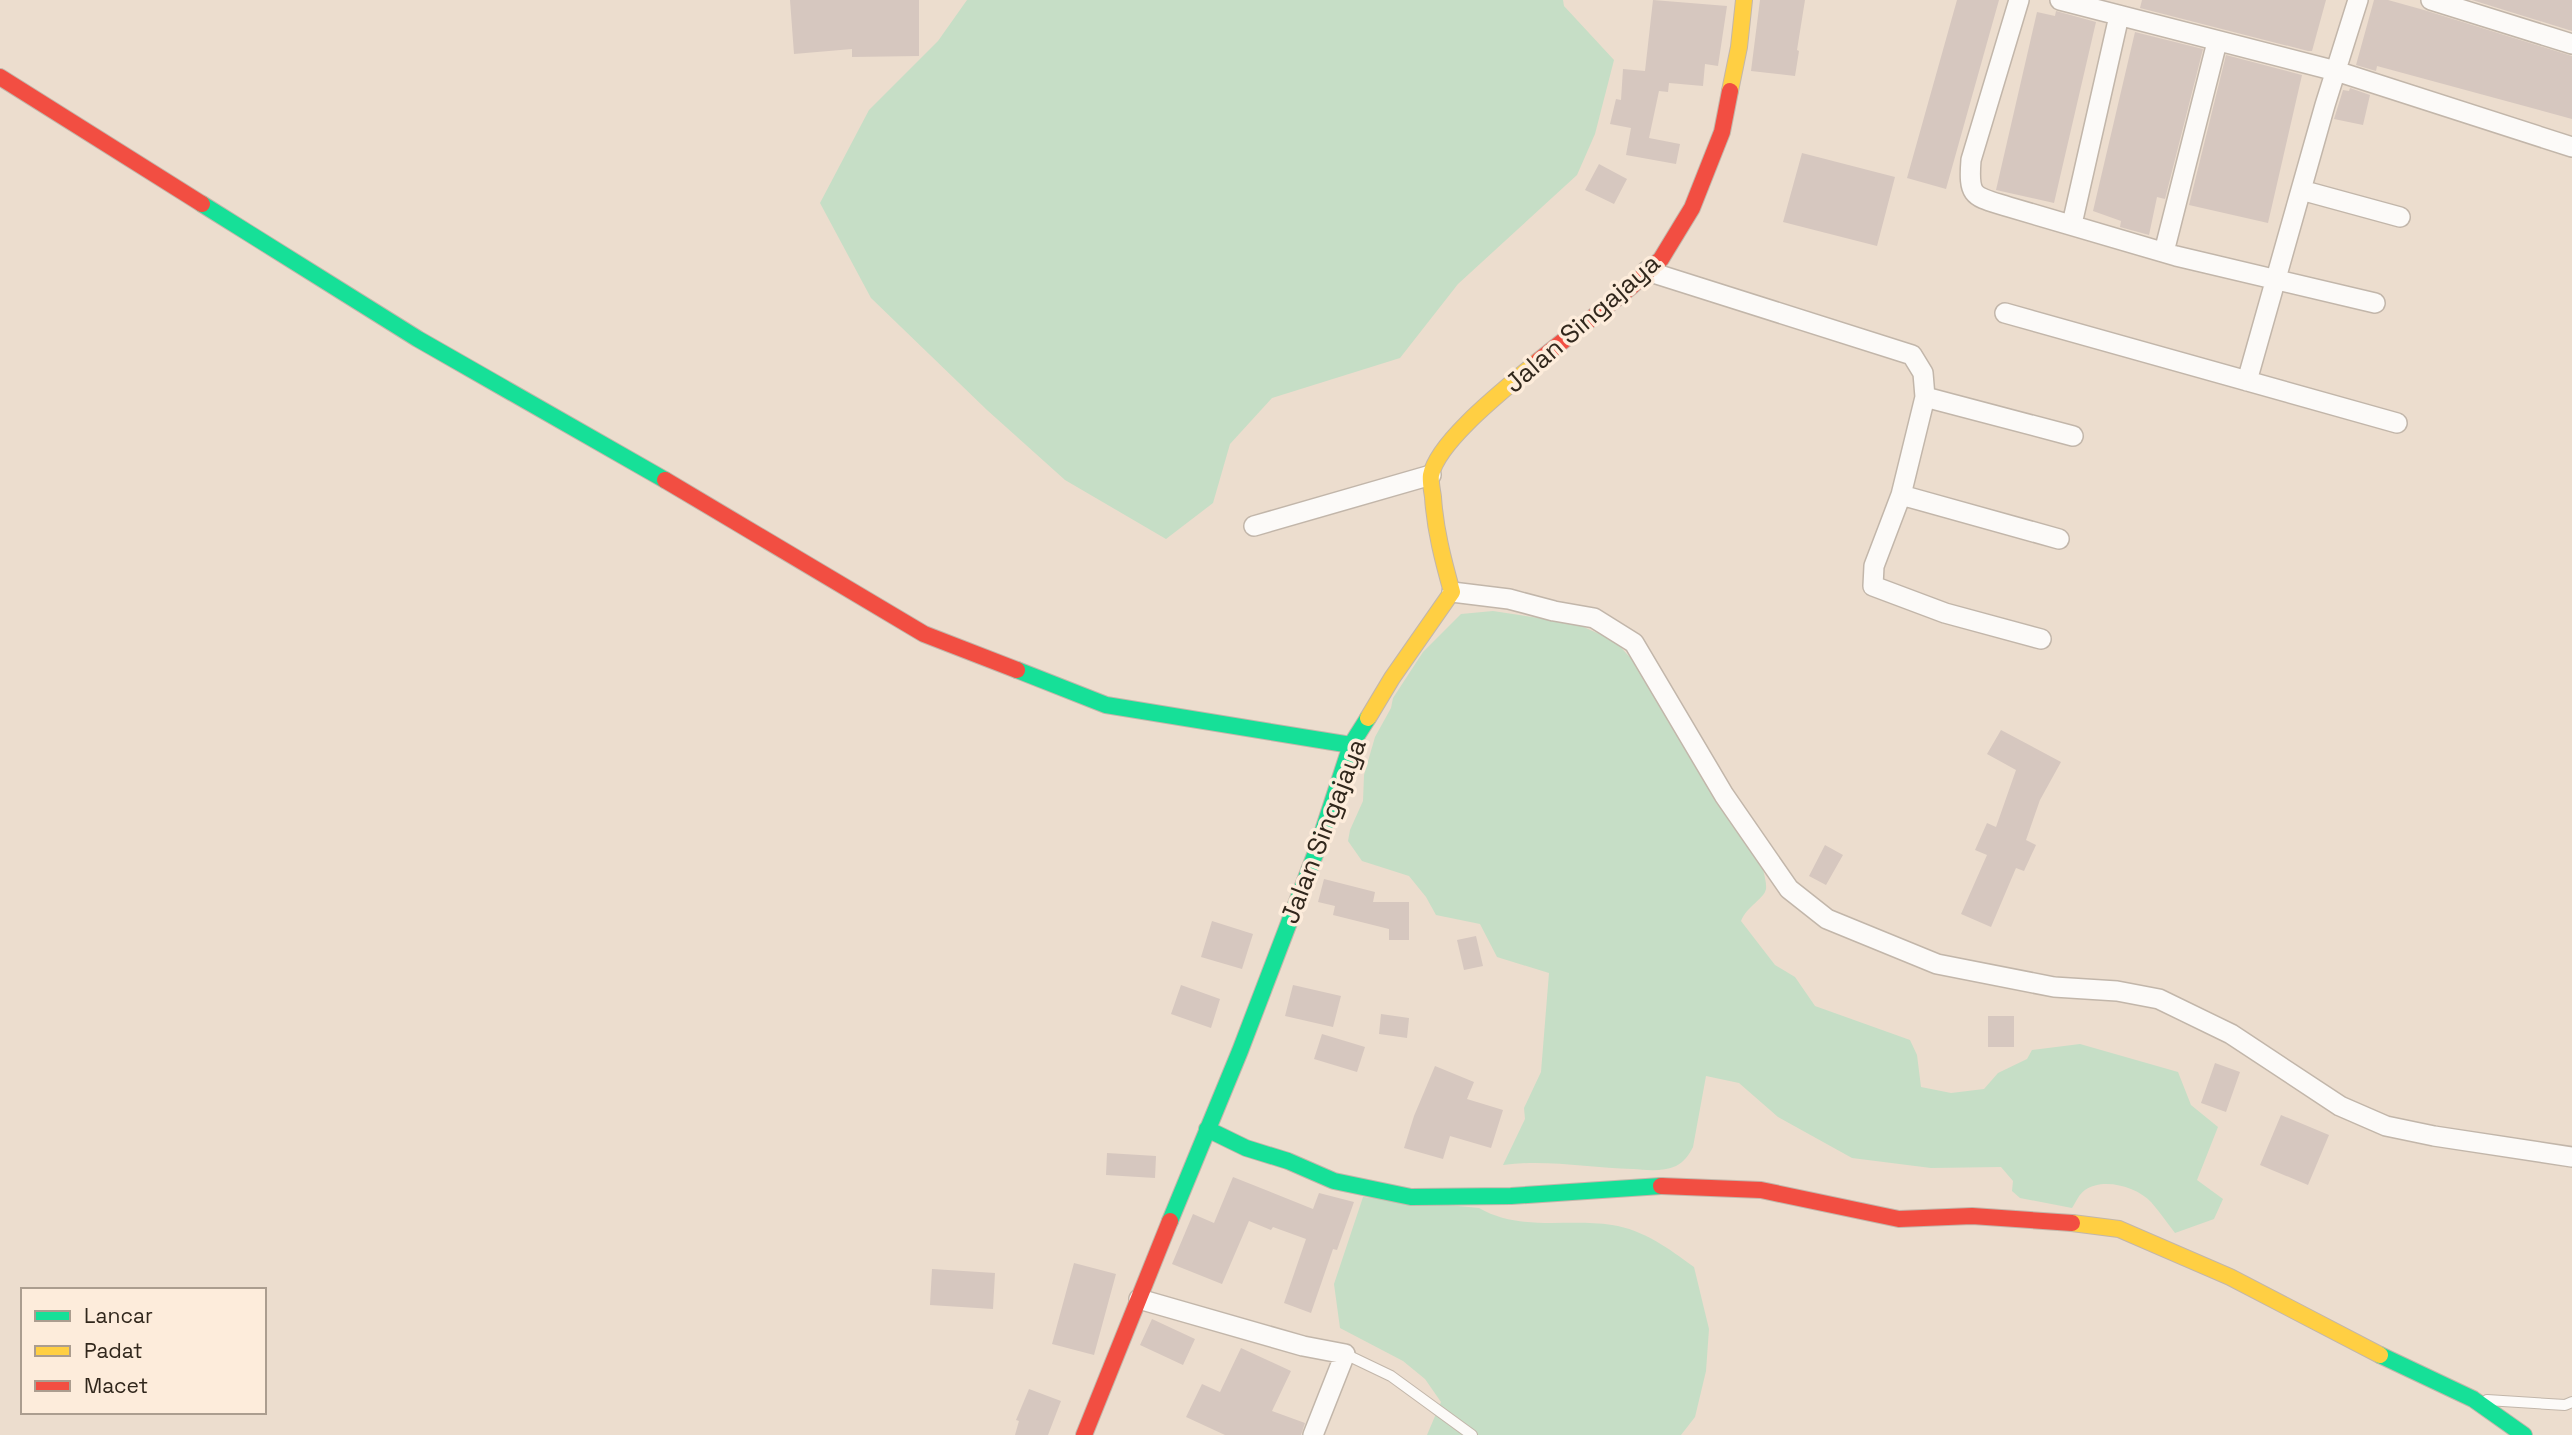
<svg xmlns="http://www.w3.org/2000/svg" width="2572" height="1435" viewBox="0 0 2572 1435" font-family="'Space Grotesk',sans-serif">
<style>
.green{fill:#c6dec6}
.building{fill:#d6c7bf}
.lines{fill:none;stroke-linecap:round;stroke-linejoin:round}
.lane-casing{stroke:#c2b6aa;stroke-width:12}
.street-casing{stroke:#c2b6aa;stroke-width:22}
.fast-casing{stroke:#c2b6aa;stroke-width:18}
.slow-casing{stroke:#c2b6aa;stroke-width:18}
.jam-casing{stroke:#c2b6aa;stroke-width:18}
.lane{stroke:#fcfaf8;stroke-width:10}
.street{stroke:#fcfaf8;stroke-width:19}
.fast{stroke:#16e098;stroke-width:16}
.slow{stroke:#ffcf43;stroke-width:16}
.jam{stroke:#f24e42;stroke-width:16}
.labels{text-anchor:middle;stroke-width:7;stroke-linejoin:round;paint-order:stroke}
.street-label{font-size:26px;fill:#31271c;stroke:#fdecdb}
</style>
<rect width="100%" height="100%" fill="#ecddce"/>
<path class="green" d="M967 0H1563L1564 6 1614 60 1595 134 1577 175 1458 284 1400 358 1272 398 1230 444 1213 503 1166 539 1065 480 987 410 871 298 820 203 869 110 938 41Z
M1493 611 1577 624 1615 641 1637 665 1761 859C1762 868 1767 881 1766 889 1764 899 1747 906 1741 921L1775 965 1795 977 1815 1006 1910 1040 1917 1055 1921 1087 1951 1093 1984 1089 1998 1073 2027 1059 2032 1050 2080 1044 2178 1072 2191 1105 2218 1127 2197 1180 2223 1199 2214 1219 2175 1233C2167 1223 2160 1212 2151 1202 2137 1187 2104 1177 2085 1190 2079 1194 2076 1202 2072 1208L2020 1198 2012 1191 2013 1181 2001 1167 1931 1168 1852 1158 1778 1117 1739 1083 1706 1076 1693 1147C1689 1155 1684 1162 1676 1166 1663 1172 1646 1170 1633 1169 1590 1168 1546 1159 1503 1165L1525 1119 1524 1108 1541 1072 1549 973 1497 957 1480 924 1436 915 1426 897 1409 876 1362 861 1348 841 1350 830 1363 801 1364 775 1375 737 1391 708 1393 698 1423 652 1461 614Z
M1363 1197 1479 1208C1521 1232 1567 1218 1612 1225 1644 1230 1668 1248 1694 1267L1709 1329 1706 1371 1695 1417 1681 1435H1427L1441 1402 1425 1379 1403 1361 1340 1328 1334 1284Z"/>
<path class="building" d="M790 0H919V56L852 57V49L794 54Z
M1653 0 1727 6 1718 66 1705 64 1703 86 1669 83 1668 92 1659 91 1649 138 1680 144 1676 164 1626 155 1631 128 1610 124 1616 99 1621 100 1623 69 1645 71Z
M1760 0H1805L1797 50 1799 51 1795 76 1751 71Z
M1957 0H1999L1946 189 1907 178Z
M2142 0H2326L2312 51H2308L2140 8Z
M2374 0H2388L2424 10 2572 56V119L2377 66 2376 71 2356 65Z
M2472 0H2572V31Z
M2056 11 2096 22 2054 203 1996 190 2037 12 2055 16Z
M2135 32 2203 49 2165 199 2157 197 2149 235 2120 227 2121 221 2093 211Z
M2226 55 2302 75 2268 223 2189 205Z
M2350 88 2370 95 2363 125 2334 119 2343 90 2349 91Z
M1802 153 1895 177 1877 246 1783 222Z
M1599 164 1627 179 1614 204 1585 190Z
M2001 730 2061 762 2040 800 2026 840 2036 845 2024 871 2016 868 1991 927 1961 914 1987 855 1975 850 1987 823 1996 827 2016 770 1987 754Z
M1825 845 1843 855 1826 885 1809 876Z
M1324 879 1375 892 1373 902H1409V940H1389V929L1333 915 1335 906 1318 902Z
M1212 921 1253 934 1242 969 1201 957Z
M1476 936 1483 966 1464 970 1457 940Z
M1181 985 1220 999 1211 1028 1171 1014Z
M1293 985 1341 996 1333 1027 1285 1016Z
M1381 1014 1409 1018 1407 1038 1379 1034Z
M1988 1016H2014V1047H1988Z
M1322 1034 1365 1047 1357 1072 1314 1059Z
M2215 1063 2240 1072 2226 1112 2201 1103Z
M1435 1066 1474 1082 1467 1099 1503 1110 1491 1148 1450 1136 1443 1159 1404 1148 1414 1116Z
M2281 1115 2329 1135 2308 1185 2260 1165Z
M1107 1153 1156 1156 1155 1178 1106 1175Z
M1233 1177 1313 1209 1319 1193 1354 1202 1337 1250 1333 1249 1311 1313 1284 1303 1306 1239 1273 1227 1271 1230 1249 1221 1222 1284 1172 1264 1193 1214 1214 1223Z
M1074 1263 1116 1274 1094 1355 1052 1344Z
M932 1269 995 1273 993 1309 930 1305Z
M1152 1319 1195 1339 1183 1365 1140 1345Z
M1241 1348 1291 1371 1272 1411 1305 1423 1301 1435H1225L1186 1417 1202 1384 1220 1392Z
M1029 1389 1061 1401 1048 1435H1015L1019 1421 1016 1420Z"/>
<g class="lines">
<g class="lane-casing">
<path id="lane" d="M1345 1354 1391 1376 1472 1435
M2487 1400 2565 1405 2572 1402"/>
</g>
<g class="street-casing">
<path id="street" d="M2019 0 1971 160C1968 199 1974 196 2009 207L2176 256 2375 303
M2060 0 2336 71 2572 147
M2431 0 2572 44
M2301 190 2400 217
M2072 224 2119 16
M2164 252 2217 42
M1647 271 1912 355 1923 373 1925 397 1901 495 1874 566 1873 586 1945 613 2041 639
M2005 313 2397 423
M2247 381 2325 105 2358 0
M1925 397 2073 436
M1901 495 2059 539
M1254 526 1431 475
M1452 592 1509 599 1554 611 1594 618 1634 643 1724 795 1789 889 1827 919 1937 964 2054 987 2117 991 2159 999 2231 1034 2340 1106 2386 1126 2434 1136 2572 1157
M1139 1299 1303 1346 1345 1354 1313 1435"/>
</g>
<g class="fast-casing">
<path id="fast" d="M202 204 418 339 665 480
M1017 670 1106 705 1351 745
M1207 1129 1246 1148 1288 1161 1334 1181 1411 1197 1511 1196 1661 1186
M1170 1221 1240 1051 1316 852 1351 745 1368 718
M2380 1355 2473 1399 2524 1435"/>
</g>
<g class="slow-casing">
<path id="slow" d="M1730 91 1739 47 1744 0
M1368 718 1392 678 1452 592C1443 560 1435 529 1433 497 1432 490 1430 481 1431 475 1438 440 1510 385 1538 361
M2072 1223 2119 1229 2230 1277 2380 1355"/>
</g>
<g class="jam-casing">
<path id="jam" d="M0 77 202 204
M1538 361 1632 286 1661 259 1692 208 1722 132 1730 91
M665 480 924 634 1017 670
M1661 1186 1761 1190 1899 1219 1972 1216 2072 1223
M1084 1435 1170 1221"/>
</g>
<use href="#lane" class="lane"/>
<use href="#street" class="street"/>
<use href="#fast" class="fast"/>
<use href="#slow" class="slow"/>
<use href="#jam" class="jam"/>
</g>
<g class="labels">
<g class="street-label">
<text transform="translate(1582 323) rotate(-41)" y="9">Jalan Singajaya</text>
<text transform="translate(1323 831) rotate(-69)" y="9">Jalan Singajaya</text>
</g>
</g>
<rect x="21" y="1288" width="245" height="126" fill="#fdecdb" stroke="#ab9d8f" stroke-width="2"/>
<rect x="35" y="1311" width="35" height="10" fill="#16e098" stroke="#ab9d8f" stroke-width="2"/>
<text x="84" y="1323" font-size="21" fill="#31271c">Lancar</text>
<rect x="35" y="1346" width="35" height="10" fill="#ffcf43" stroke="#ab9d8f" stroke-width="2"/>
<text x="84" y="1358" font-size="21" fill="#31271c">Padat</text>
<rect x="35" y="1381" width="35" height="10" fill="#f24e42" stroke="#ab9d8f" stroke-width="2"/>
<text x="84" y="1393" font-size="21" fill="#31271c">Macet</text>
</svg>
